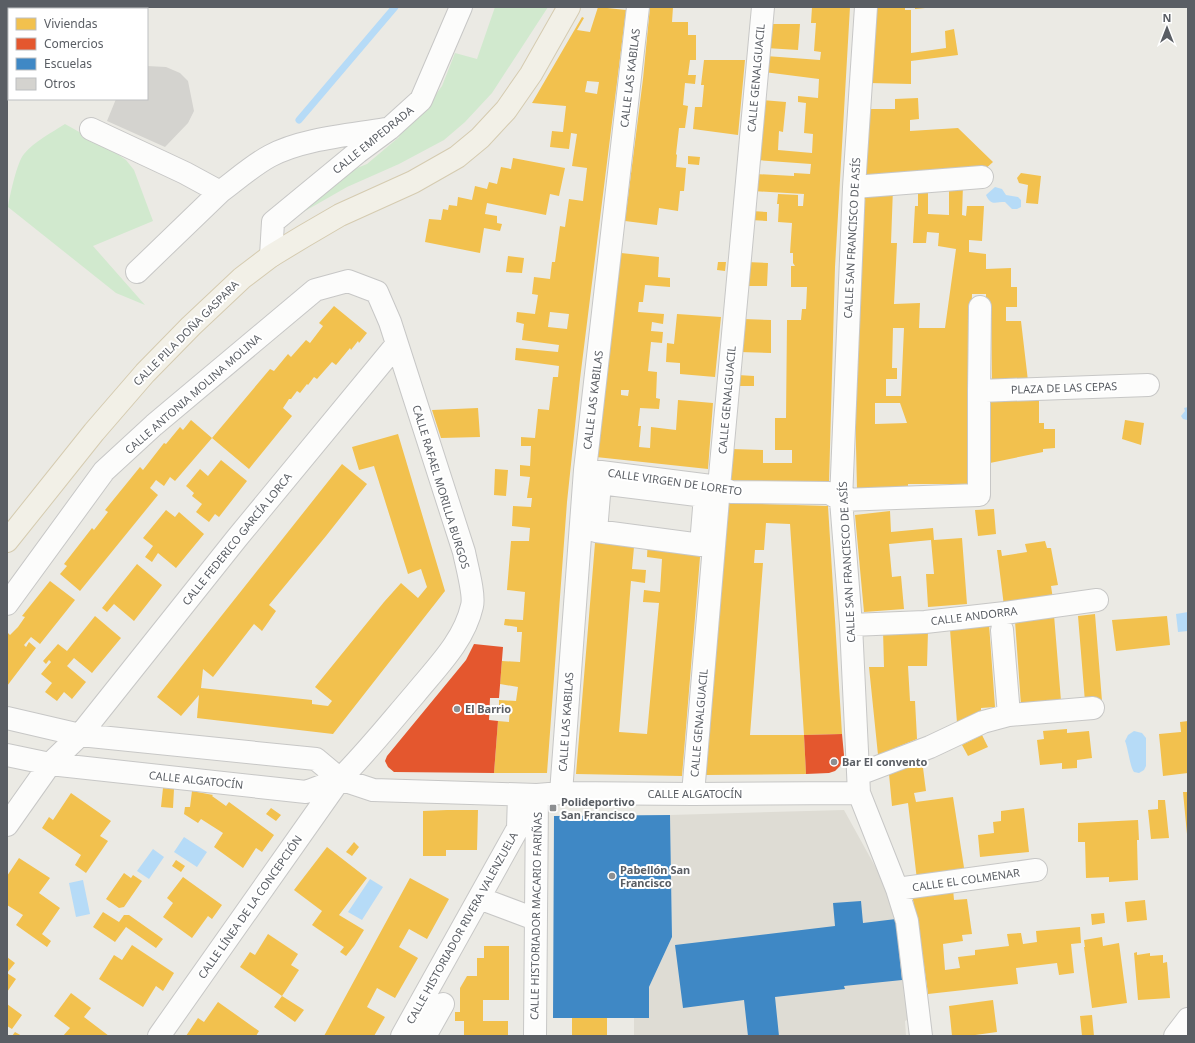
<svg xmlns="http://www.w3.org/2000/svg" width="1195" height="1043" viewBox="0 0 1195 1043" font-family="'Noto Sans',sans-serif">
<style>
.education{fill:#dedcd4}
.green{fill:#d1e9ce}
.water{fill:#b6dbf7}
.homes{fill:#f2c14e;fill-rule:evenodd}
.shops{fill:#e4572e}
.schools{fill:#3f88c5}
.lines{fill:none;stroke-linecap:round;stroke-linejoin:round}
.stream{stroke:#b6dbf7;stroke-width:7}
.building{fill:#d4d3cf}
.minor-casing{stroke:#c7c7c6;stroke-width:24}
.major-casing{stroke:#d5cbb0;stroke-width:24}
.minor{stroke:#fcfcfb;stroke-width:22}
.major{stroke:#f2f0e7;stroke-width:22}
.poi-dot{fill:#8d8f91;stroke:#fff;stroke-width:1.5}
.labels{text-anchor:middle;stroke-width:4;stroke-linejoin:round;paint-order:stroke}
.street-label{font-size:11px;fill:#5a5e64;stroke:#fff}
.poi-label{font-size:11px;font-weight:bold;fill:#5a5e64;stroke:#fff;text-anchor:start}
</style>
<rect width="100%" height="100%" fill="#ebeae4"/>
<path class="education" d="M844 810 898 908 911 1018 905 1021 906 1036H634V1018H649V987L672 937 670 815Z"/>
<path class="green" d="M495 7H548L492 93 465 122 444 140 399 164 347 187 298 215 352 170 367 164 399 137 402 127 419 113 434 97 442 86 455 53 477 59Z
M65 124 113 151 126 160 134 170 153 221 93 246 145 305 116 293 8 207C10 195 17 162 24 154 35 141 51 133 65 124Z"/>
<path class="water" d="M995 187 1002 189 1006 195 1018 197 1021 200V207L1017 209H1012L1005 202C995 202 991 206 986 195Z
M1188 407V424L1187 420 1183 419 1181 416 1185 411 1184 408Z
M1188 612V631L1178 632 1176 614Z
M1134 731 1142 733 1146 738V766L1144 770 1139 773 1134 772C1130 767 1128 748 1125 741L1128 735Z
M184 837 207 852 197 867 174 852Z
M153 849 164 857 149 879 137 871Z
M370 879 383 887 362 920 348 912Z
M83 880 90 914 76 917 69 883Z"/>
<path class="homes" d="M598 7 626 10 580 379 567 502 547 773H494L498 721 509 722 510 706 499 705V700L516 701 518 687 500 684 502 661 520 662 522 632H517V627L504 625 505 619 523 620 525 592 507 590 511 541H529L530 528 512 526 513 506 531 507 532 498H527L530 477 520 476V465L530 466 531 446H521V437L535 438 538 409 549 410 553 377H558L559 366 515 360 516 348 558 352 559 345 522 340 524 324 516 322 517 312 535 314 538 295 532 294 534 277 550 279 552 262H555L560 226 565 227 569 199 583 201 587 168 572 166 577 134 571 133 569 149 550 147 552 131 563 132 566 106 532 103 582 17 584 18 577 30 590 32ZM587 81 599 82 597 94 585 92ZM550 312 569 314 567 329 548 327Z
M650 7H673L672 22H688V35H696V60H690L688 75H696L695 84 685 83 683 105 688 106 685 128H679L676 154 677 155 676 167 686 168 684 191H680L678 211 659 208 657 225 625 221 643 79Z
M812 7H850L835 267 829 483 729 480 731 449 763 450V463H792V450H775V418H786L787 320H801L802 309H806L807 287H791V266H795L793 263V253H790L792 223 778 222 779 204H777L778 194 798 195V206H803L804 194 753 191 755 174 794 176V173L810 174 811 164 756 160 762 100 786 102 783 132 779 131 778 150 812 153 813 134 804 133 806 103 798 102V96L818 98 819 79 764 72 766 56 820 60 821 52 814 51 816 23H811Z
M872 7H905V10H911V53L946 48 945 31 954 29 958 55 911 61V84L869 83Z
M915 7H925V8L915 9Z
M769 24H800L798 50 766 48Z
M704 60H745L738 135 693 129 695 107H702L704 85H701Z
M918 98 919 119 910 120V131L958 128 993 162 983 171 862 182 868 109H895V99Z
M688 156 700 157 699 165 688 164Z
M513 158 565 168 559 196 550 194 546 215 487 203 485 214 497 216V223L502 224 500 231 484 228 480 253 425 242 429 219 441 220 443 209 448 210 449 205 457 206 458 197 472 200 475 186 487 189 489 182 497 184 501 167 511 169Z
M1021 173 1041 176 1038 204 1026 203 1028 185 1019 183 1017 178Z
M963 185 962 215 966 216 967 206H984L982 241 969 240V252L986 254V269L1011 268V287H1017V307H1006V321H1021L1028 381H992L991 308H986V294H972L967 484H908V488L857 489 855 403 861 190 893 188 891 243H897L894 304 920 303 919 328H945L956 249 938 246 939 233 927 232 926 243H913L915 206H918V186L928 189V214L949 215V186ZM893 328H904L901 396H886V379H897V368H892ZM875 403H900L907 423 875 424Z
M751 211 767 212V221L750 220Z
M621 253 659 257 658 277 670 278V287L645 285 643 302H639L638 312 664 314 663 324 652 322 651 331 663 332 662 343 651 342 648 371 657 372 656 398 660 399 659 409 640 408 638 426H641L639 447 650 448 651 427 676 430 678 400 713 403 708 469 596 457ZM621 390H629L628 396 621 395Z
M508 256 524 258 522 273 506 272Z
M718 262H726L725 271 717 270Z
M747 262 768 263 767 286H745Z
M334 306 367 333 359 343 358 341 351 350 350 348 336 365 332 362 317 379 314 377 308 385 307 384 300 393 297 391 291 399H289L283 408 292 416 249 469 212 438 175 481 170 477 164 486 156 480 150 488 158 495 80 591 60 574 67 566 64 564 92 528 94 530 108 512 105 510 140 467 143 470 164 443 166 444 180 427 183 430 191 420 212 438 270 369 274 371 288 354 291 357 306 340 310 343 323 326 319 323Z
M677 314 721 317 715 377 680 374V363L666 362 667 343 674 344Z
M743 319 771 320V353L740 352Z
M738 375 754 376V386H737Z
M1039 399V423H1044V429H1055V448L1043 449V452L990 463 989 400Z
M478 408 480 437 441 438 432 410Z
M1125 420 1144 423 1141 445 1122 439Z
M398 434 445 591 333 734 197 718 199 695 181 716 157 697 342 464 367 484 326 536 269 605 276 611 262 631 254 624 213 677 203 669 201 688 312 700V704L328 706 332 701 315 687 384 602 401 583 418 598 427 587 421 569 408 574 374 466 359 470 352 447Z
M221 460 247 481 219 517 215 514 209 522 196 512 202 504 192 496 194 493 186 486 200 469 208 476Z
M495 469 508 470 506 496 494 495Z
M727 503 828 506 842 734 804 735 806 774 705 775ZM766 523 790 524 804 735H750L763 563H754L755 550H764Z
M994 509 996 534 978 536 975 510Z
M166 510 175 517 179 512 204 534 176 568 158 553 152 562 145 557 153 546 143 538Z
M890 511 891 532 933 528 934 540 962 538 967 604 928 607 926 574H934L931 540 889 544 892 577 901 576 904 609 864 612 855 515Z
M596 531 635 536 632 569 646 570 645 583 631 581 619 732 647 734 659 603 643 602 644 590 660 592 662 559 647 557 648 538 701 545 682 776 576 774Z
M1045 541 1047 548H1051L1058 585 1051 586 1053 599 1004 606 997 550H1001L1002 556 1027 552 1025 544Z
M137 564 162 585 134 621 114 604 107 612 102 608Z
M50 581 75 600 40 644 31 637 24 645 26 647 29 642 36 648 7 686V632L10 635 18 627 25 617 22 616Z
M1095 614 1102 701 1085 702 1078 616Z
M1054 615 1061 701 1021 705 1015 621Z
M95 616 121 638 92 673 74 658 67 666 86 682 72 699 64 692 57 701 45 692 52 683 41 674 51 662 49 660 46 664 43 661 58 644 67 651Z
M1167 616 1170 645 1116 651 1112 620Z
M989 624 995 707 981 708V713L957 723 950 629Z
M883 630 928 631 927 666H908L910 701H915L917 739 878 755 869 667H884Z
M1188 721V773L1163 776 1159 734 1181 732 1180 722Z
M1067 729V733L1089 731 1092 758 1077 760V768L1062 769V763L1040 765 1037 740 1044 739 1043 731Z
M982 735 988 747 968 756 962 745Z
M922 760 926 791 914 793 916 802 953 797 965 874 917 880 908 803 892 806 889 774Z
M163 788 174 789 173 808 161 807Z
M192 791 213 795 212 796 226 806 229 802 274 835 262 852 256 848 243 868 214 847 223 833 201 819 198 823 184 814 185 807H190Z
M1183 792H1188V834H1187Z
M71 793 111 821 100 836 108 841 86 873 75 865 81 855 42 828 49 817 53 820Z
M1158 800H1165L1169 838 1151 839 1148 810 1158 809Z
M271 808 281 815 276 821 266 814Z
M1024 808 1029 852 980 857 978 835 994 833 993 822 1001 821V811Z
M447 810H478L477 850H446V856H423V811Z
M1138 820 1139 840H1137L1138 880 1109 882V877L1086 878 1085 842H1078V823Z
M354 842 359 847 352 856 346 852Z
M327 847 367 878 339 915 364 930 354 946 346 956 340 952 344 947 312 925 322 911 294 890Z
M19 858 50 878 39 893 60 908 42 934 51 941 47 947 16 925 23 915 7 905V876Z
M176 860 185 866 181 872 172 866Z
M124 873 131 878 133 875 142 881 124 907 119 908 106 899Z
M183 877 222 905 212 919 208 916 192 938 163 917 173 903 167 898Z
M410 878 449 899 427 939 409 929 399 947 418 958 395 998 377 988 367 1007 385 1017 374 1036H324Z
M953 889 954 900 967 899 972 934 962 935 963 941 943 944 945 970 960 968 958 957 975 955V950L1009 946 1007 934 1021 933 1023 944 1037 942 1036 931 1080 927 1081 943 1071 944 1074 973 1059 975 1057 963 1016 968 1018 984 928 994 922 951 912 894Z
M1145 900 1147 920 1127 922 1125 902Z
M103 912 119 922 124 915H129L163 939 156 948 126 927 115 942 93 927Z
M1104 913 1105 923 1092 925 1091 914Z
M268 934 298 954 291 965 299 970 282 996 240 967 250 952 255 955Z
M1102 937 1103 946 1119 943 1127 1003 1092 1008 1084 947H1085L1084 940Z
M132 945 174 973 163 991 156 986 143 1007 99 979 114 955 122 960Z
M484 946H509V1000H483V1021H508V1036H464V1021H455V1012H460V988L467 976H477V958H484Z
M1137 952V955L1150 953V956L1163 955V963L1167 962 1170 998 1138 1000 1134 953Z
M7 957 15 963 7 973 16 979 7 992Z
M71 993 91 1008 84 1017 109 1036H63L70 1028 54 1016Z
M282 996 304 1010 295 1022 274 1007Z
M993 1000 997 1032 968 1036H952L949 1006Z
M218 1002 259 1031 256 1036H186L198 1018 204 1022Z
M7 1004 22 1015 12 1029 7 1026Z
M1092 1015 1094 1036H1082L1080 1016Z
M572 1018H607V1036H572Z
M15 1032 22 1036H12Z"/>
<path class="shops" d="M474 644 503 647 499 698H490L489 720 498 721 494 773 394 772 388 767 385 761 387 756 466 660Z
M842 734 844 755 840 766 835 771 829 773 806 774 804 735Z"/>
<path class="schools" d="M670 815 672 937 649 987V1018H553L554 816Z
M861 901 863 923 896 919 902 980 844 986 845 989 775 997 779 1036H748L744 1000 683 1008 675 945 835 926 833 903Z"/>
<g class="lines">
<path class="stream" d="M299 120 395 7"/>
</g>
<path class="building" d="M147 66 166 67 180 73 188 81 194 111 188 123 165 147 107 121 116 99H147Z"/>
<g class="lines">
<g class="minor-casing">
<path id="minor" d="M866 7 854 187 841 500 851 625 859 793 897 889 907 921 921 1036
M91 129 185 173 220 192C235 181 253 165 270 156 301 139 350 135 385 129
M854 187 982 177
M271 256 273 222 358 152 389 129 421 100 461 7
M137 272 220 192
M979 391 980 307
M585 470 719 487 731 492 829 493 841 500 979 495V391L1148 385
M600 483 705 496 701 545 596 531Z
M7 604 104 471 154 425 315 290 348 281 377 292 390 322 464 552C466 563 475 595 472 606 464 641 437 667 415 694 390 723 367 752 340 779L159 1036
M851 625 925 622 1005 613 1097 600
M1002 630 1009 715
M7 718 80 735 316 759 340 779 373 790 537 795 561 793 693 794 859 793
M7 755 50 764 306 792 340 779
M859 774 930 747 983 722 1009 715 1093 708
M561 793 585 470 638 7
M693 794 719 487 763 7
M7 825 50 764 80 735 237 538 397 344
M897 889 1036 870
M479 898 535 919
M402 1036 518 828 519 795
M425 1036 443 1004
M535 1036 537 795
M1175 1036 1188 1019"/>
</g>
<g class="major-casing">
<path id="major" d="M7 541 94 432 145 373 191 326 242 278 271 256 304 236 340 215 413 182 457 157 480 138 506 110 531 74 569 7"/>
</g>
<use href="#minor" class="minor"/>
<use href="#major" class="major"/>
</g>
<g class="poi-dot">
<circle cx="457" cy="709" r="4"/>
<circle cx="834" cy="762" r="4"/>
<rect x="549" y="804" width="8" height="8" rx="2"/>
<circle cx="612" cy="876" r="4"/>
</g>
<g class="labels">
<g class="street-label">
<text transform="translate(630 78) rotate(-83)" y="4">CALLE LAS KABILAS</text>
<text transform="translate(756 78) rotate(-85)" y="4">CALLE GENALGUACIL</text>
<text transform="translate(373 140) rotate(-39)" y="4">CALLE EMPEDRADA</text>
<text transform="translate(852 238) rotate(-87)" y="4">CALLE SAN FRANCISCO DE ASÍS</text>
<text transform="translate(186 333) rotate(-45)" y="4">CALLE PILA DOÑA GASPARA</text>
<text transform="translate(1064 388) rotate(-2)" y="4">PLAZA DE LAS CEPAS</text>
<text transform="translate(193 394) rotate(-41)" y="4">CALLE ANTONIA MOLINA MOLINA</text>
<text transform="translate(593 400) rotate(-83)" y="4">CALLE LAS KABILAS</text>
<text transform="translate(727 400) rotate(-85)" y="4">CALLE GENALGUACIL</text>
<text transform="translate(675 482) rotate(8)" y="4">CALLE VIRGEN DE LORETO</text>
<text transform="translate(441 487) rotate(73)" y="4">CALLE RAFAEL MORILLA BURGOS</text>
<text transform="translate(237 539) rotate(-51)" y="4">CALLE FEDERICO GARCÍA LORCA</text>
<text transform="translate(847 562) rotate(-93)" y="4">CALLE SAN FRANCISCO DE ASÍS</text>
<text transform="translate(974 616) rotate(-7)" y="4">CALLE ANDORRA</text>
<text transform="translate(566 722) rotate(-86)" y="4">CALLE LAS KABILAS</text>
<text transform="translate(699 723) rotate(-85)" y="4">CALLE GENALGUACIL</text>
<text transform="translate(196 780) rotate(6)" y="4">CALLE ALGATOCÍN</text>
<text x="695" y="798">CALLE ALGATOCÍN</text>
<text transform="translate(966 880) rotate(-8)" y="4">CALLE EL COLMENAR</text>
<text transform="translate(250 907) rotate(-55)" y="4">CALLE LÍNEA DE LA CONCEPCIÓN</text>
<text transform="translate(536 916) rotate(-89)" y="4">CALLE HISTORIADOR MACARIO FARIÑAS</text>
<text transform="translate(462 928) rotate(-61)" y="4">CALLE HISTORIADOR RIVERA VALENZUELA</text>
</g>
<g class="poi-label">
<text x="465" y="713">El Barrio</text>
<text x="842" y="766">Bar El convento</text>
<text x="561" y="806">Polideportivo<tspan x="561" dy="13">San Francisco</tspan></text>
<text x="620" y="874">Pabellón San<tspan x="620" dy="13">Francisco</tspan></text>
</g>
</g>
<rect width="1195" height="1043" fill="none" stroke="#5a5e64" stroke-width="16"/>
<rect x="8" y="8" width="140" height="92" fill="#ffffff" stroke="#bdbfc1"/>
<rect x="16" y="18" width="20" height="12" fill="#f2c14e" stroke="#bdbfc1"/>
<text x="44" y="28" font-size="12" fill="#5a5e64">Viviendas</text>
<rect x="16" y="38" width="20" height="12" fill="#e4572e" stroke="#bdbfc1"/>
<text x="44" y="48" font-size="12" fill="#5a5e64">Comercios</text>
<rect x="16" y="58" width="20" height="12" fill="#3f88c5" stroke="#bdbfc1"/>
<text x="44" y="68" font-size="12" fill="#5a5e64">Escuelas</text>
<rect x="16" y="78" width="20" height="12" fill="#d4d3cf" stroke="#bdbfc1"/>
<text x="44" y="88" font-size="12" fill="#5a5e64">Otros</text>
<g transform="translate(1167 28)" stroke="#ffffff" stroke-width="3" paint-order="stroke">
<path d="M0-3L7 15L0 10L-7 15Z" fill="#5a5e64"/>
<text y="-6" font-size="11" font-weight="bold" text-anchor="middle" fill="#5a5e64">N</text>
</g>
</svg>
